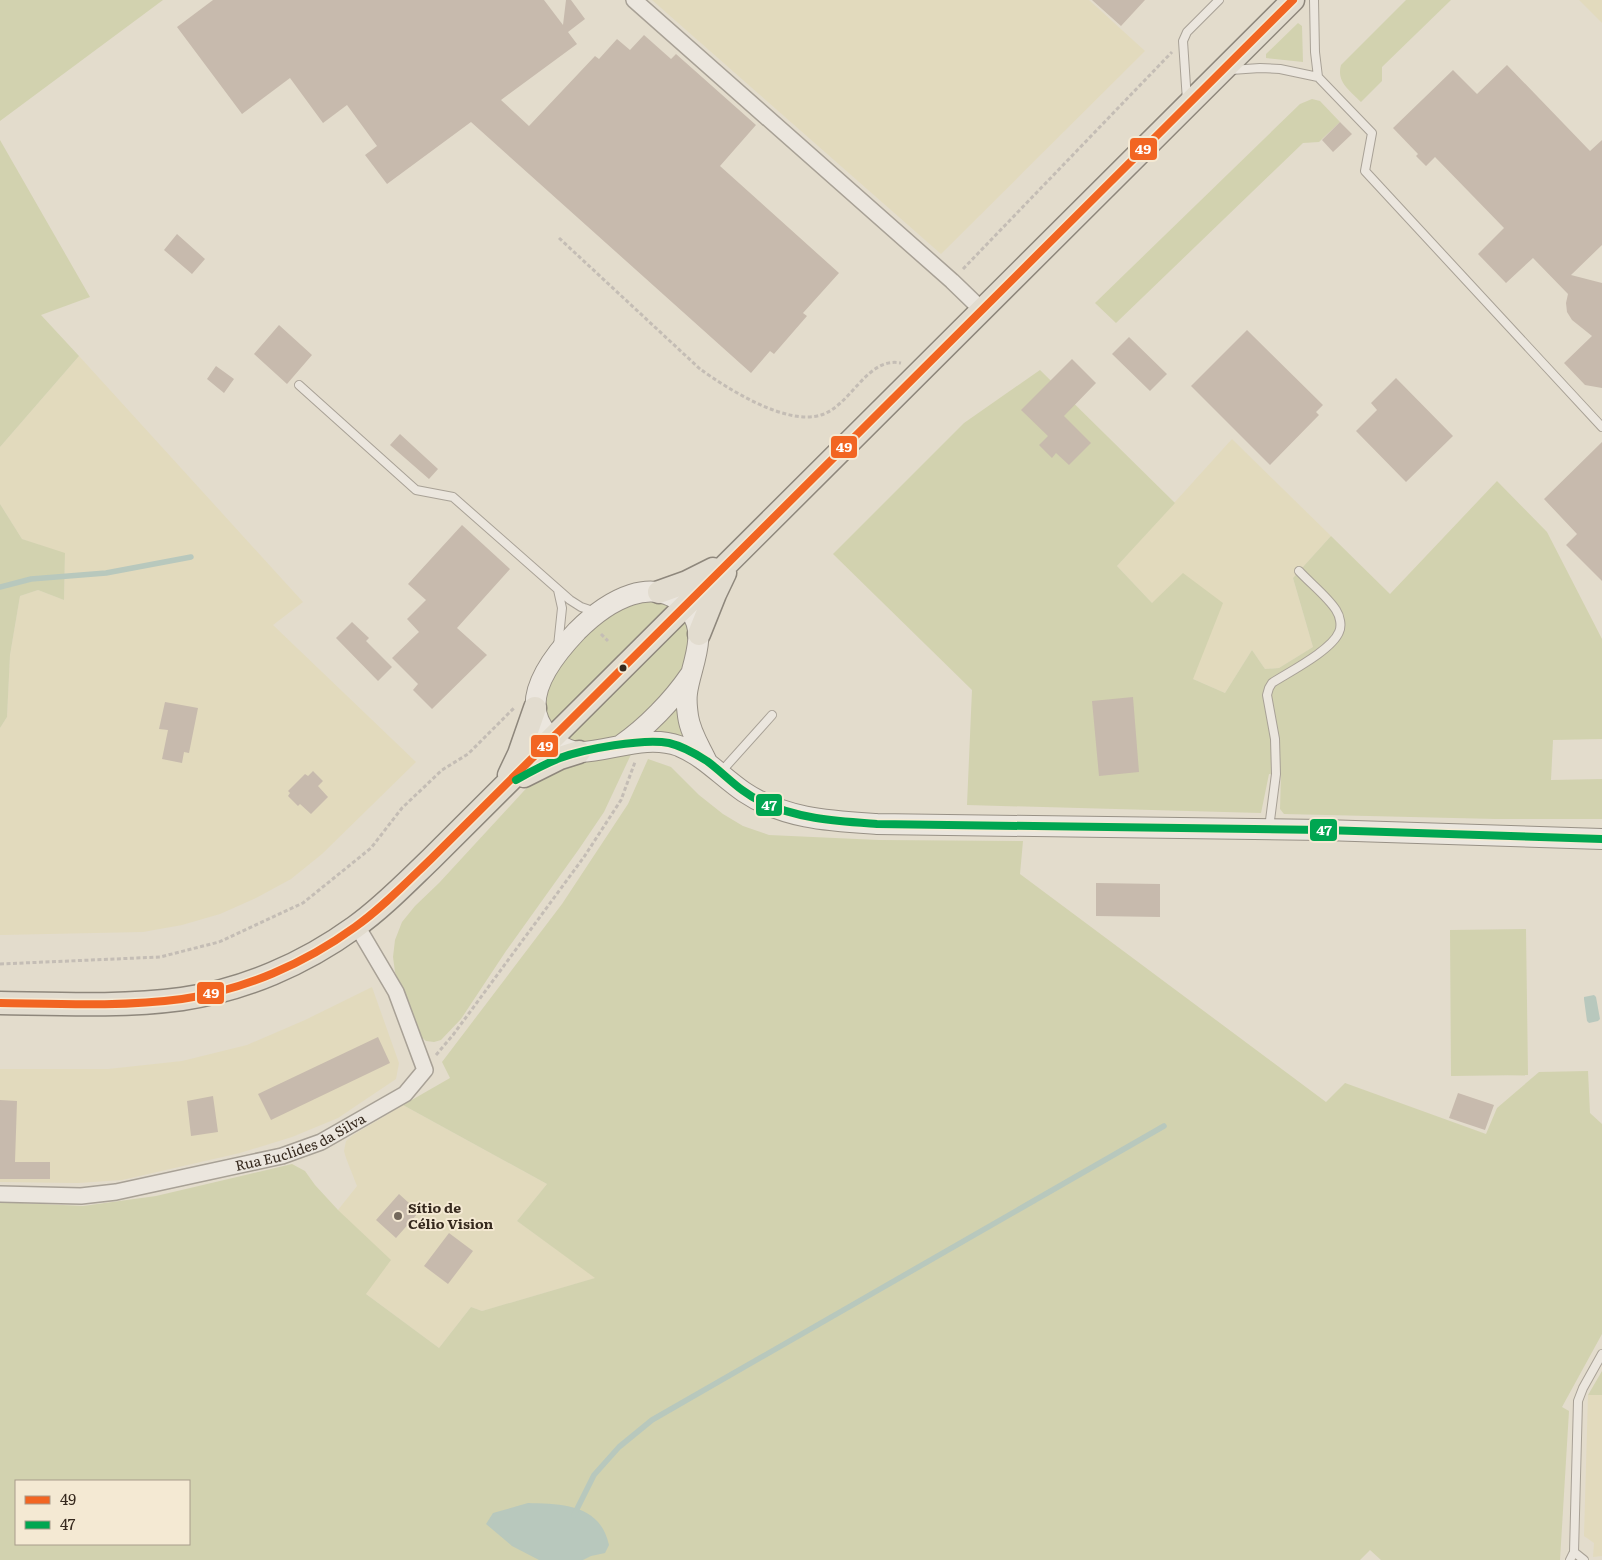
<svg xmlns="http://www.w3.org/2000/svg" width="1602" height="1560" viewBox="0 0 1602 1560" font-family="Literata,serif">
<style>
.farmland{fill:#e2dabd}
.green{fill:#d2d2af;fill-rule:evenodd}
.water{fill:#b8c8bd}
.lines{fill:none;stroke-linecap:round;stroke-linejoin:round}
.stream{stroke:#b8c8bd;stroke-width:5.5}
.building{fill:#c7baad}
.service-casing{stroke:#a8a196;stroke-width:10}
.minor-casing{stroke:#a8a196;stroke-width:18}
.secondary-casing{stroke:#989186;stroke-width:22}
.primary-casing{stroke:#8e877c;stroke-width:25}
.path{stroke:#c4bdb5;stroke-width:3;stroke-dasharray:4 2.5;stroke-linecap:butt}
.service{stroke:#ebe6de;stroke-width:8}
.minor{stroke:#ebe6de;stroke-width:15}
.secondary{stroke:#ebe6de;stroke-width:20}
.primary{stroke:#e2dccf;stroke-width:22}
.bus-1-casing{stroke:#f4e9d3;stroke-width:11}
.bus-2-casing{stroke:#f4e9d3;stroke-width:11}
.bus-1{stroke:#f26522;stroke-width:8}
.bus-2{stroke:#00a651;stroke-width:8}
.bus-dot{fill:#36291e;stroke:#f4e9d3;stroke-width:2}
.poi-dot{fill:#73685b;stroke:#f4e9d3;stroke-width:2}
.labels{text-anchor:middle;stroke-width:4;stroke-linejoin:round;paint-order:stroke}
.street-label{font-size:14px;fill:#36291e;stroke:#f4e9d3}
.poi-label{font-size:14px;font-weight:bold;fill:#36291e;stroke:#f4e9d3;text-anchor:start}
.line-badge{stroke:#f4e9d3;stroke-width:2}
.badge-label{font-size:14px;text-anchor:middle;font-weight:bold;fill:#fff}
</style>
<rect width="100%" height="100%" fill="#e3dccc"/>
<path class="farmland" d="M652 0H1089L1145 51 941 254Z
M1579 0H1602V23Z
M79 356 303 602 273 625 416 762 322 854 291 879 256 898 220 914 182 925 143 932 0 935V728L7 717 10 655 20 596 38 590 64 600 65 554 22 539 0 504V447Z
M1232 439 1331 536 1293 578 1313 647 1279 668 1265 669 1252 650 1225 693 1193 679 1152 603 1117 566Z
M372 987 399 1063 396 1079 338 1118 292 1137 240 1153 122 1180 78 1183 0 1182V1069H108L182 1061 247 1045 305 1020Z
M403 1105 547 1184 517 1221 596 1278 482 1311 471 1307 439 1348 366 1294 338 1210 357 1186 346 1158 344 1151 346 1141 353 1135Z
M1588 1395H1602V1556L1593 1557 1594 1543 1584 1536Z"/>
<path class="green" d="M0 0H163L0 121Z
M1406 0H1451L1382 67V81L1361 102C1350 91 1336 82 1341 65Z
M1298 23 1302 26 1303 62 1266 58V54Z
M1312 99 1320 101 1340 122 1319 142 1303 143 1116 323 1095 303 1300 104Z
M0 140 90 297 41 315 79 356 0 447Z
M1040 370 1175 503 1117 566 1152 603 1183 573 1223 603 1193 679 1225 693 1252 650 1265 669 1279 668 1313 647 1293 578 1331 536 1390 594 1497 481 1547 532 1602 639V739L1553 740 1551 780 1602 779V819H1496L1284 814 1280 809 1281 775 1269 774 1261 813 967 805 972 690 833 554 964 423Z
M0 504 22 539 65 553 64 600 38 590 20 596 10 655 7 717 0 728Z
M650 598 676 609 689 627 693 747 570 744 546 720 543 698 552 671 608 610Z
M634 748 604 812 579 849 506 951 461 1019 441 1040 434 1042 426 1041 420 1036 395 972 393 957 395 940 402 922 415 906 439 883 533 781 548 770Z
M648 759 671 767 699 795 723 814 743 826 769 835 879 840 1023 841 1020 874 1326 1102 1345 1083 1486 1134 1497 1108 1539 1072 1588 1071 1590 1113 1602 1124V1334L1562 1407 1569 1411 1560 1560H1381L1370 1550 1360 1560H0V1202L83 1206 156 1196 292 1164 305 1171 315 1185 338 1210 391 1260 366 1294 439 1348 471 1307 482 1311 595 1278 517 1221 547 1184 403 1105 450 1078 442 1062 562 904 628 804ZM16 1481H189V1544H16Z
M1526 929 1528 1075 1451 1076 1450 930Z
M1602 1371V1395H1588Z"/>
<path class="water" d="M1594 995 1596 997 1600 1019 1598 1021 1589 1023 1587 1021 1584 999V997Z
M528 1503C562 1504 600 1504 609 1545L605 1553 591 1556 583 1560H539L512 1546 486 1524 493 1513Z"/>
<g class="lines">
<path class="stream" d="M0 587 31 579 106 573 191 557
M574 1515 594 1475 619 1447 652 1420 1164 1126"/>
</g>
<path class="building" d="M213 0H544L563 25 566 0H571L585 19 568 32 577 44 501 100 529 126 595 56 599 59 617 39 630 50 644 35 671 59 676 54 756 125 720 166 839 273 803 313 807 316 774 354 770 351 751 373 471 122 387 184 365 155 377 146 347 105 323 123 290 78 242 114 177 27Z
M1092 0H1145L1121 26Z
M1507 65 1590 151 1602 140V245L1571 275 1602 283V388L1585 385 1564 363 1592 336 1572 320 1567 312 1566 303 1568 294 1533 258 1506 283 1478 254 1504 228 1435 157 1426 166 1416 156 1418 154 1393 128 1453 70 1477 94Z
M1340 122 1352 134 1333 152 1322 140Z
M177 234 205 259 192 274 164 250Z
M279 325 312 355 287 384 254 354Z
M1247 330 1323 405 1316 412 1319 415 1270 465 1191 386Z
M1129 337 1167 374 1150 391 1112 354Z
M1072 359 1096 383 1064 416 1091 443 1069 465 1056 453 1052 458 1039 445 1048 436 1021 410Z
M216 366 234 379 224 393 207 379Z
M1396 378 1453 436 1406 482 1356 431 1377 410 1371 403Z
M400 434 438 469 429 479 390 445Z
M1602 442V581L1566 545 1577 534 1544 499Z
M462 525 510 569 457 628 487 655 432 709 413 690 418 684 392 658 419 632 407 619 426 600 408 584Z
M352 622 369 638 366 641 392 667 378 681 336 638Z
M1133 697 1139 772 1099 776 1092 701Z
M165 702 198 708 189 753 184 752 182 763 162 759 168 730 159 729Z
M313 771 323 781 318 786 328 797 311 814 300 804 298 806 288 796 290 793 288 791 305 774 308 776Z
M1096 883 1160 884V917L1096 916Z
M378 1037 390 1063 271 1120 258 1094Z
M1458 1093 1494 1105 1485 1130 1449 1118Z
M213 1096 218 1132 191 1136 187 1101Z
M0 1100 17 1101 15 1162H50V1179H0Z
M399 1194 419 1212 396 1238 376 1220Z
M449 1233 473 1251 448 1284 424 1266Z"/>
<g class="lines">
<g class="service-casing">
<path id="service" d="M1314 0 1315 52 1318 77
M1231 70 1260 68 1280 69 1318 77 1372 133 1365 171 1602 427
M1187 101 1183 41 1187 32 1219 0
M299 385 416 490 453 497 570 600 581 607 596 612
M558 590 562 608 558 646
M720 773 772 715
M1269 828 1276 774 1275 739 1267 695 1269 688 1272 683C1289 672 1332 650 1339 632 1342 626 1340 616 1336 610 1328 597 1310 583 1299 571
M1574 1552 1584 1560
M1570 1560 1574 1552 1578 1401 1583 1388 1602 1354"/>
</g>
<g class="minor-casing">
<g id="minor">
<path d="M634 0 952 281 982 310"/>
<path id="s1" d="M0 1194 81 1196 116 1192 282 1156 321 1142 405 1094 425 1070 396 992 357 926"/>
</g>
</g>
<g class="secondary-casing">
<path id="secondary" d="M621 745C646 728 673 700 690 675
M707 762C700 747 690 732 688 716 687 709 686 700 687 693 690 668 709 634 690 611 655 570 606 602 577 631 557 652 525 690 539 721 546 736 563 752 580 752 612 751 646 734 679 746 705 757 722 777 744 792 784 819 831 821 877 824L1324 830 1602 839"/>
</g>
<g class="primary-casing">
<path id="primary" d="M659 592 687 582 713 569
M699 634 715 594 725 573
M509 775 519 754 535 708
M524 776 560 758 579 752
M0 1003C60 1004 122 1007 182 999 244 990 304 964 355 927 382 908 407 882 431 859L1293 0"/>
</g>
<path class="path" d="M559 238 700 369C728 389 786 426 821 415 851 406 867 356 901 363
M963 269 1172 52
M601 634 608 641
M0 964 160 957 219 942 303 903 371 848 402 808 442 770 468 754 514 708
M436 1055 453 1035 584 857 621 800 635 762"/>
<use href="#service" class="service"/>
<use href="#minor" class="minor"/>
<use href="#secondary" class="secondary"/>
<use href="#primary" class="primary"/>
<g class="bus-1-casing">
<path id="bus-1" d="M0 1003C60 1004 122 1007 182 999 244 990 304 964 355 927 382 908 407 882 431 859L1293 0"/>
</g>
<g class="bus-2-casing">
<path id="bus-2" d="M516 780C530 772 545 764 560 758 584 749 644 738 669 743 682 746 696 754 707 761 726 775 740 792 762 802 798 819 837 821 877 824L1324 830 1602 839"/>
</g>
<use href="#bus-1" class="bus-1"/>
<use href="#bus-2" class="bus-2"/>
</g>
<circle class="bus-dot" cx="623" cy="668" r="4.5"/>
<circle class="poi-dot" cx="398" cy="1216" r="5"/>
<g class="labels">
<g class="street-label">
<text dy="5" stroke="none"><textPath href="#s1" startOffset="308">Rua Euclides da Silva</textPath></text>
</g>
<g class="poi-label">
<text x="408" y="1213">Sítio de<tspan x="408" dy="16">Célio Vision</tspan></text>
</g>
</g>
<g class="line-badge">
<rect x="1129" y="137" width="29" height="24" rx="5" fill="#f26522"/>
<rect x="830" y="435" width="28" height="24" rx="5" fill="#f26522"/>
<rect x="530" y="734" width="29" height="24" rx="5" fill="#f26522"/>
<rect x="755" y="793" width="28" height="24" rx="5" fill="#00a651"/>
<rect x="1309" y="818" width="29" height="24" rx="5" fill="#00a651"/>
<rect x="196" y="981" width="29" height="24" rx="5" fill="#f26522"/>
</g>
<g class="badge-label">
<text x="1143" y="154">49</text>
<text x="844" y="452">49</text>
<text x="545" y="751">49</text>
<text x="769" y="810">47</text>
<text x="1324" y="835">47</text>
<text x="211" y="998">49</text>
</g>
<rect x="15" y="1480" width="175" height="65" fill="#f4e9d3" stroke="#a89c8b"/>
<rect x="25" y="1496" width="25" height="8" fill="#f26522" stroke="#a89c8b"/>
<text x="60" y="1505" font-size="15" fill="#36291e">49</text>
<rect x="25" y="1521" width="25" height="8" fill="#00a651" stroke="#a89c8b"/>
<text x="60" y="1530" font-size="15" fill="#36291e">47</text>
</svg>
